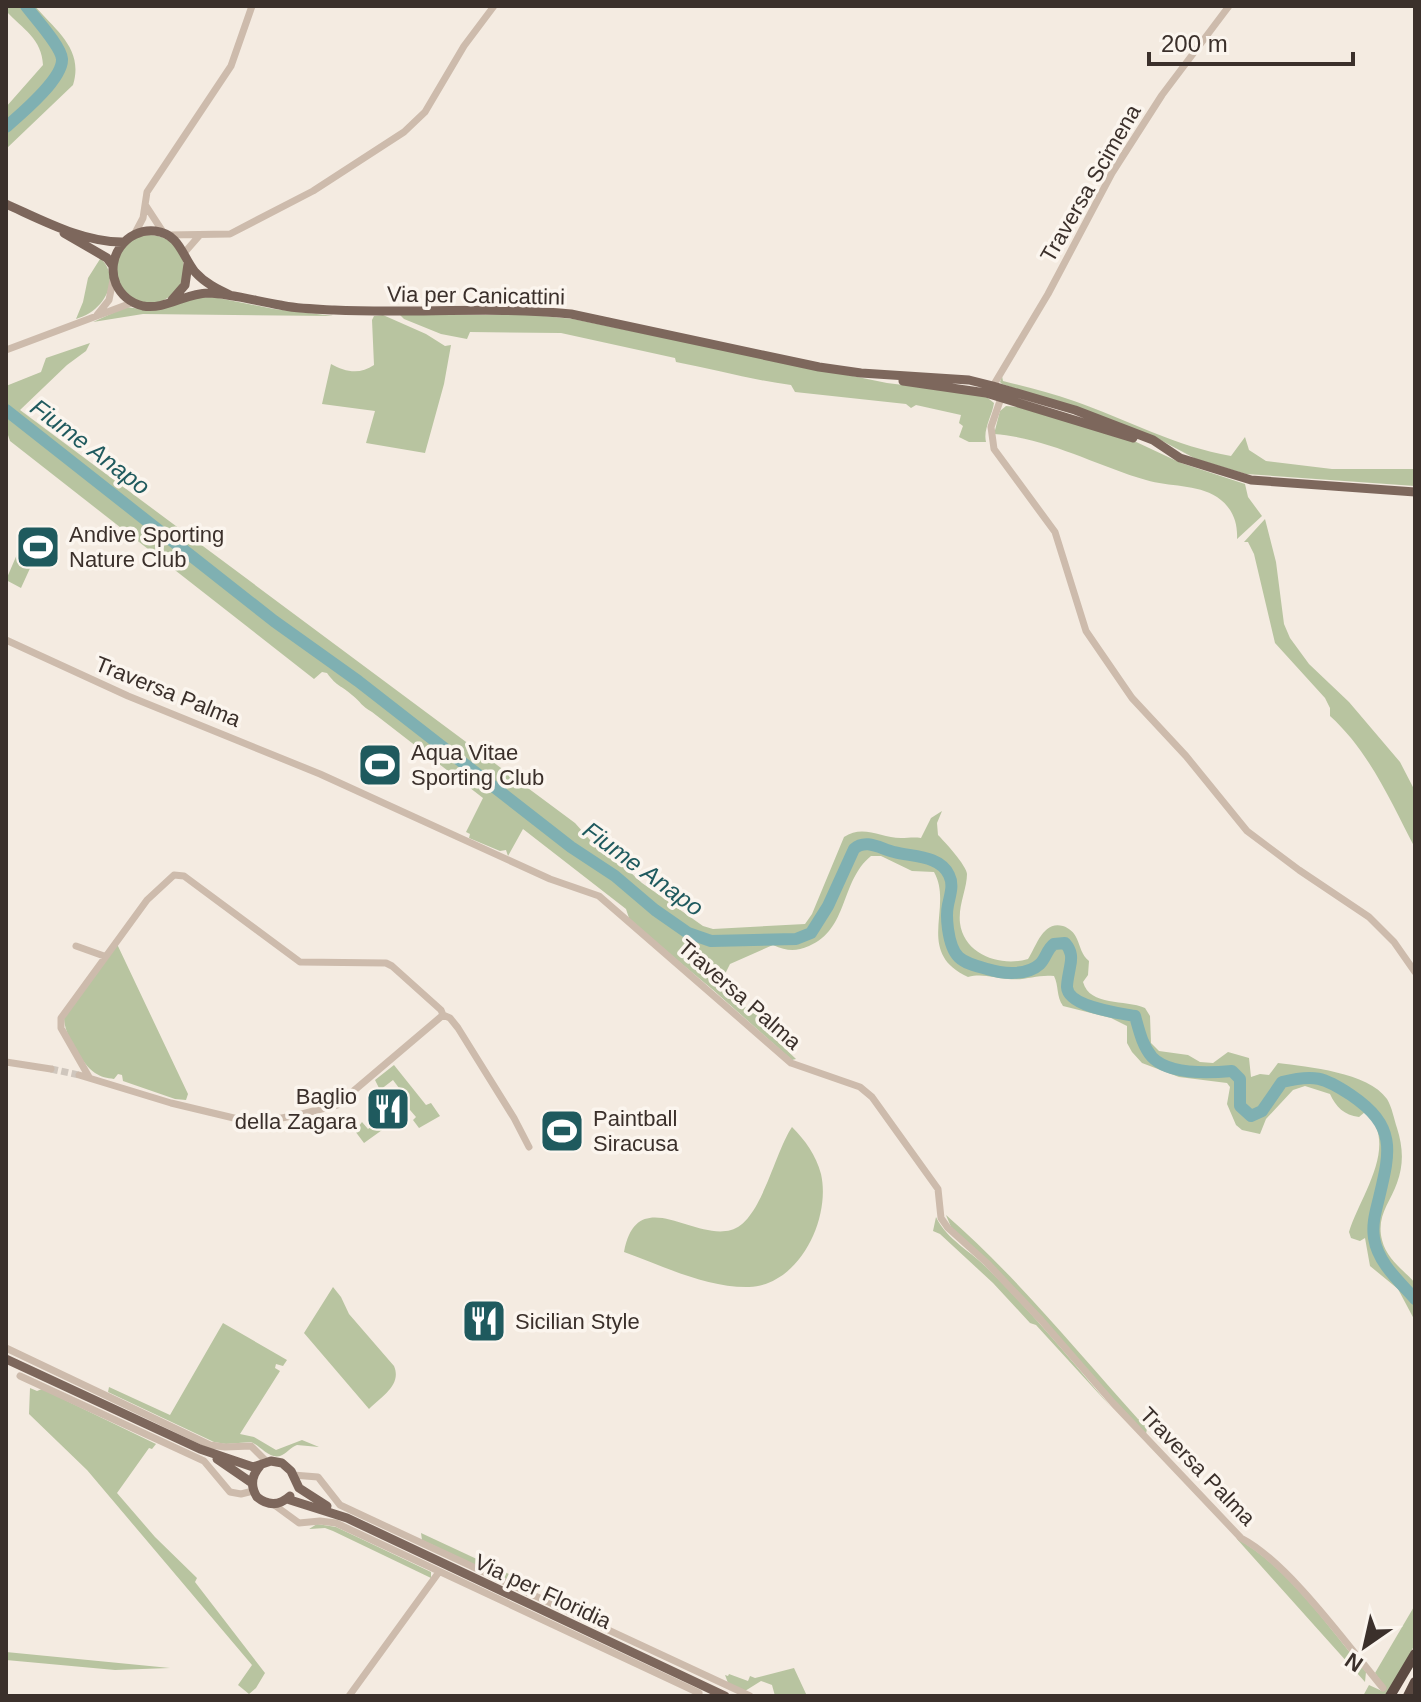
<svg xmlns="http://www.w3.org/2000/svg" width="1421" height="1702" viewBox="0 0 1421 1702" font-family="Arial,sans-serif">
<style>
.green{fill:#b8c4a0}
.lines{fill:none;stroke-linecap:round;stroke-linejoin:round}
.river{stroke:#7fb0b2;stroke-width:12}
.minor-tunnel{stroke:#cfc6bd;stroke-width:7;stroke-dasharray:7 3.5;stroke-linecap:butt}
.minor{stroke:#cdbbac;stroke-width:7}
.major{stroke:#7d675c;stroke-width:9}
.highway{stroke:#5c4a42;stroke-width:10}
.labels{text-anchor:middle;stroke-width:7;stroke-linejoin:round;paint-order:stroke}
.street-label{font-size:22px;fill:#3b302b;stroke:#fbf5ee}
.poi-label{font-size:22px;fill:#3b302b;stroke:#fbf5ee;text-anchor:start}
.water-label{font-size:24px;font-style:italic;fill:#1f5a5e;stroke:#fbf5ee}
</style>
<rect width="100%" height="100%" fill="#f4ebe1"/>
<path class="green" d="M6 6H35C56 31 84 49 73 85L6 149V107L43 65C42 39 23 29 6 11Z
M116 269a34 34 0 1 1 68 0a34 34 0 1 1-68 0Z
M98 256C124 277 104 312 76 319L83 302 88 278 100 259Z
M213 297 274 309 334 316 143 314 93 322 126 307 141 309 188 298Z
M383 315 426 334 445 346 451 345 444 384 425 453 366 443 375 411 322 404 331 364C345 372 360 375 374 365L372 320 374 316Z
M400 315H533L573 319 887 383 984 395 994 403C992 416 983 429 986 442H969L959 437 963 426 959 423 961 415 916 405 911 408 906 404 795 392 791 385C752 380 714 369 676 362L675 358 561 333 470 332 467 339 441 334 404 319Z
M90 343 86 351 67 365 20 410 575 823 591 841 604 848 642 883 703 926 713 929 805 924 812 914 844 837C863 824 881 838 901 838 908 838 914 837 921 838L931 818 942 811 937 823 938 835C944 841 967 866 967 874 967 889 958 905 960 923 964 955 1001 967 1028 959 1036 947 1043 920 1063 926 1069 928 1074 932 1077 939 1081 948 1081 954 1089 961L1088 975 1083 982C1090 1007 1125 999 1145 1008L1150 1016 1151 1043 1159 1051 1188 1055 1200 1062 1213 1063 1228 1052 1249 1058 1251 1077 1260 1074 1269 1075 1278 1063C1308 1067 1368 1072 1387 1099 1392 1107 1394 1119 1397 1128 1403 1147 1404 1164 1397 1183 1390 1203 1376 1216 1382 1240 1387 1260 1403 1269 1415 1283V1321L1398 1289 1370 1266 1365 1238 1360 1241 1351 1238 1349 1232C1359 1198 1401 1143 1365 1112L1359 1117C1344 1115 1336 1107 1330 1094L1305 1086 1293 1090 1266 1119 1260 1134 1242 1130 1236 1125 1227 1104 1230 1087 1227 1083 1179 1077 1142 1063 1132 1052 1127 1043V1026L1111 1018 1063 1006C1056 996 1059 986 1054 976 1038 974 1024 981 1008 979 994 978 982 973 968 977 914 952 954 907 934 872L912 871 881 856H871C840 881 849 929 809 946 795 952 787 951 773 945L730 964 721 982 747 1009 762 1018 760 1025 796 1059 792 1060 712 989 630 921 626 909 523 829 508 856 506 850 500 851 469 838 470 834 466 832 483 798 372 712C361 706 361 702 352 695 341 685 337 687 327 673L322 672 314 679 10 441 6 429V386L41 372 46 358Z
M1002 376 1003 381C1027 387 1051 393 1074 401 1126 419 1177 447 1231 456L1245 437 1249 450 1266 461 1332 469H1415V486L1246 474 1196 459 1153 436 1002 384 1000 382Z
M1006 406 1018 407 1132 440 1181 463 1245 484 1248 497 1262 516 1237 539C1238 522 1232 507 1217 497 1197 484 1169 487 1146 480 1095 465 1048 438 994 434L1000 411Z
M1265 519 1276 562 1284 624 1290 638 1309 664 1349 702 1400 762 1415 791V848C1391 802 1369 751 1330 716V708L1325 698 1275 643 1254 554 1248 542H1244Z
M21 545 37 553 21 588 6 580Z
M117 944 188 1094 186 1100 175 1099 123 1081 122 1075 118 1074 114 1079C107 1078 101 1077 95 1073 82 1064 64 1034 64 1018Z
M394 1065 426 1105 431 1103 440 1116 419 1128 413 1120 416 1117 410 1110 364 1143 355 1131 362 1122 368 1129 377 1122 370 1110 380 1102 389 1108 405 1096 393 1080 380 1090 375 1080Z
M792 1127C805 1140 816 1155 821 1174 831 1218 800 1285 749 1287 707 1288 663 1266 624 1252 637 1183 693 1241 731 1230 761 1222 774 1154 792 1127Z
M946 1215C1016 1276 1076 1350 1138 1419L1148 1423 1146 1434 951 1227Z
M936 1217C946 1239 972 1252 988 1269 1032 1312 1071 1360 1111 1407L1036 1325 1030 1323 993 1283 940 1234 933 1231Z
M333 1287 341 1297 349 1314 394 1366C402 1385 382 1396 369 1409L304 1333Z
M223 1323 287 1360 283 1366 276 1364 275 1368 280 1371 240 1434 254 1437 276 1450 302 1440 319 1447 297 1445C291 1447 286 1454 280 1456 269 1459 261 1446 251 1442L226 1444 214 1442 108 1392 109 1387 170 1415Z
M30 1388 37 1391 42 1389 156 1444 152 1449 149 1448 117 1493 155 1537 197 1578 195 1582 265 1673 256 1688 249 1694 238 1685 252 1665 87 1470 29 1414Z
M317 1524 336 1527 431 1572V1578L333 1531 325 1528 309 1529Z
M421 1533 537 1587 531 1591 422 1540Z
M1236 1538C1289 1568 1327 1626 1366 1672L1365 1682Z
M1415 1605V1644L1388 1696H1363L1369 1685 1382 1691 1384 1685 1375 1673Z
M6 1652 170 1668 115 1670 6 1660Z
M794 1668 807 1696H775L772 1685 761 1681 745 1691 728 1683 725 1675 728 1676 729 1674 748 1681 750 1676 755 1678Z"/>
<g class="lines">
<path class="river" d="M6 127C21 114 63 79 62 59 61 46 34 17 26 6
M6 410 274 621 358 681 571 847 615 876 655 910 688 933 711 941 796 939 811 933 828 906 854 849C866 838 881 849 894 852 912 857 940 855 949 875 954 885 950 895 948 905 946 914 947 921 948 929 952 958 960 962 987 969 1003 974 1027 976 1040 964 1046 958 1047 949 1054 944L1065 943C1072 951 1072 958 1070 967 1069 973 1067 981 1067 987 1068 1007 1119 1013 1135 1016 1139 1030 1142 1045 1152 1057 1169 1075 1209 1073 1232 1071L1240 1079V1106L1251 1116 1262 1111 1282 1082C1314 1074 1324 1077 1351 1095 1398 1127 1390 1152 1378 1202 1375 1214 1372 1225 1374 1238 1378 1263 1399 1281 1415 1299"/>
<path class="minor-tunnel" d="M51 1069 79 1075"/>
<path class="minor" d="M146 206 163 232
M134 235 143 218 147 192 231 66 252 6
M168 235 230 234 313 191 404 132 425 112 464 46 494 6
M185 252 199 236
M97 315 109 300 113 280
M6 350 134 302
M993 386 1048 294 1112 173 1162 95 1229 6
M1001 398 991 427 994 449 1055 532 1086 631 1132 698 1186 756 1247 831 1299 870 1369 917 1394 942 1415 972
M6 640 128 696 320 774 550 879 599 896 791 1063 860 1087 872 1097 938 1189 941 1218 948 1228 987 1263 1041 1320 1113 1403 1241 1538C1288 1562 1348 1646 1383 1688
M76 946 104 956
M443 1015 450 1018 458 1028 514 1118 529 1147
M6 1062 51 1069
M79 1075 171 1103 238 1119 265 1121 298 1115 337 1105 443 1015 441 1010 392 966 386 963 300 962 184 876 174 875 147 900 61 1018V1028L89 1077
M6 1348 210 1445 225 1447 251 1446 267 1462
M20 1376 204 1461 230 1492 241 1494 253 1491
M293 1475 318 1477 340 1505 750 1696
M273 1504 299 1523 320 1521 336 1523 699 1693
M349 1696 439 1572"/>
<path class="major" d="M6 204C42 220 84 243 124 242
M64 233 107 258 113 266
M230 295C217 289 205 283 195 272 182 256 180 234 155 231 126 228 105 258 116 284 121 295 131 303 143 306 165 310 186 293 208 293 233 294 256 301 280 305 297 309 316 309 334 310 413 314 492 306 571 314L819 367 861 373 969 380 993 386 1075 410 1153 440 1180 458 1251 480 1415 492
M172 300 185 285 188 264
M903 381 986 393 1133 438
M6 1359 200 1449 253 1467 271 1461 282 1463 291 1471 299 1488 327 1506
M217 1459 252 1483
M260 1466C251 1476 250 1486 257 1497 268 1506 279 1506 290 1496
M287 1499 347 1518 725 1696"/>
<path class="highway" d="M1390 1696 1415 1654
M1408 1696 1415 1682"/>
</g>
<defs>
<g id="stadium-square" transform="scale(2.3)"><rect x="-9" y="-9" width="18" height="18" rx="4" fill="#1f5a5e" stroke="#fbf5ee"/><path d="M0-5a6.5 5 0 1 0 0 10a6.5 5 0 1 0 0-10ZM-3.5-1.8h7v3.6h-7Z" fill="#fff"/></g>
<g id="restaurant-square" transform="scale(2.3)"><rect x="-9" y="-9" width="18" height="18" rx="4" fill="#1f5a5e" stroke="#fbf5ee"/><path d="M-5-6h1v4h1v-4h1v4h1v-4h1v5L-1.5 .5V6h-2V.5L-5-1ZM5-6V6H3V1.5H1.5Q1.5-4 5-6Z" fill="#fff"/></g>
</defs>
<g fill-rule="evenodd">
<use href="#stadium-square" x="38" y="547"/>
<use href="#stadium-square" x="380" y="765"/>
<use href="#restaurant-square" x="388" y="1109"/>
<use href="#stadium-square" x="562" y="1131"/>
<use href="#restaurant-square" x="484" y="1321"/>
</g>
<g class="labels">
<g class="street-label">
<text transform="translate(1090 183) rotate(-60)" y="8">Traversa Scimena</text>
<text transform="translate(476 295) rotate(1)" y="8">Via per Canicattini</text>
<text transform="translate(168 691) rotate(22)" y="8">Traversa Palma</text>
<text transform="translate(740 994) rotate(41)" y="8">Traversa Palma</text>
<text transform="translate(1198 1466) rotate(46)" y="8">Traversa Palma</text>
<text transform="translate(543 1591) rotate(25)" y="8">Via per Floridia</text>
</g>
<g class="poi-label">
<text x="69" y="542">Andive Sporting<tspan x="69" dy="25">Nature Club</tspan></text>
<text x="411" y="760">Aqua Vitae<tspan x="411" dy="25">Sporting Club</tspan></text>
<text x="357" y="1104" text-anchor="end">Baglio<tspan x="357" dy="25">della Zagara</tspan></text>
<text x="593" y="1126">Paintball<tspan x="593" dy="25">Siracusa</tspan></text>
<text x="515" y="1329">Sicilian Style</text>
</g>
<g class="water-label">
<text transform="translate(90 447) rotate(37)" y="8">Fiume Anapo</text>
<text transform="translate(643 869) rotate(36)" y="8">Fiume Anapo</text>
</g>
</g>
<rect width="1421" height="1702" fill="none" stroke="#3b302b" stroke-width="16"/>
<g transform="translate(1365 1646) rotate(214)" stroke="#fbf5ee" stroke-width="6" paint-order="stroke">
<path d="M0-6L14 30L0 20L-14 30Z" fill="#3b302b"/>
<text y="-12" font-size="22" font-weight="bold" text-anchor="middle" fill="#3b302b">N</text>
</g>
<path d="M1149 52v12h204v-12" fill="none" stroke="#3b302b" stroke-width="4"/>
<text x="1161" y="52" font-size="24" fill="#3b302b" stroke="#fbf5ee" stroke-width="6" paint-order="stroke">200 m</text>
</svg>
